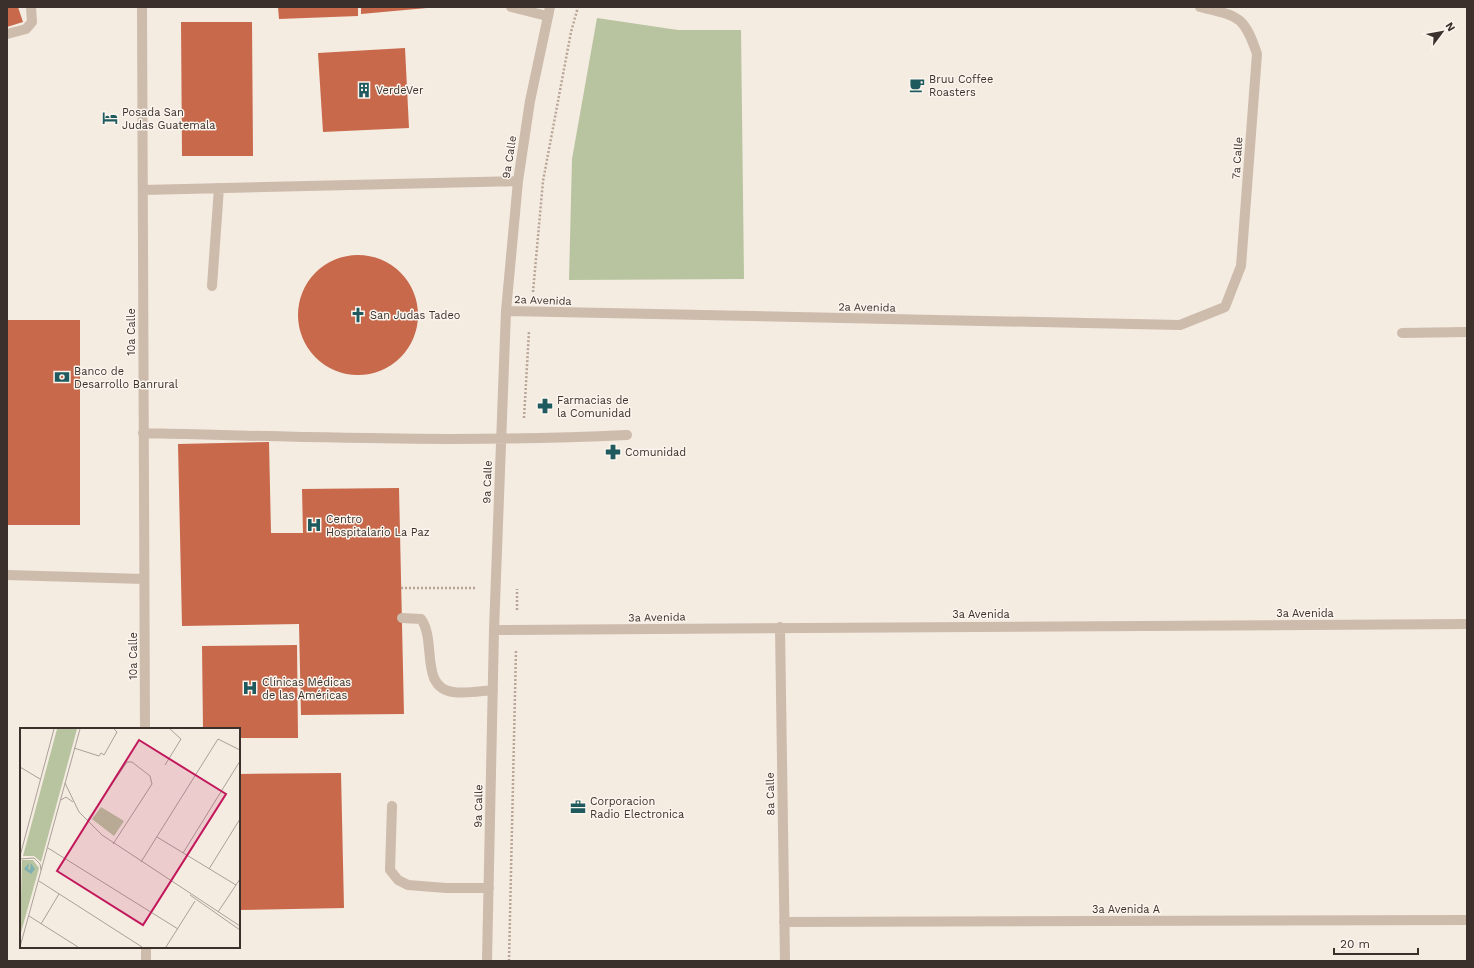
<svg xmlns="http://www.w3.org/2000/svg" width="1474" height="968" viewBox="0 0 1474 968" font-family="'Work Sans',sans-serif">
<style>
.green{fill:#b8c4a0}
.building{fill:#c8694b}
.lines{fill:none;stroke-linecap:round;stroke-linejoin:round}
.path{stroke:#b9a596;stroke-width:2.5;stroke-dasharray:2 2;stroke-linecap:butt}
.minor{stroke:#cdbbac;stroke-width:10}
.labels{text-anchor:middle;stroke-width:3;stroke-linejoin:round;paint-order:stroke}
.poi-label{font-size:11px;fill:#3b302b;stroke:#fbf5ee;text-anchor:start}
.street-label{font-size:11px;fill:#3b302b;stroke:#fbf5ee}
.inset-road{fill:none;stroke:#aaa098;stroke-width:1}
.view{fill:#c2185b;fill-opacity:0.15;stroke:#c2185b;stroke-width:2}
.inset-edge{fill:none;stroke:#3b302b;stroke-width:2}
</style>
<rect width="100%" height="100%" fill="#f4ebe1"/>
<path class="green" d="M597 18 678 30H741L744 279 569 280 572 159Z"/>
<path class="building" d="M7 7H18L23 22 7 27Z
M278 7H358V16L279 19Z
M361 7H427V8L361 14Z
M181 22H252L253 156H182Z
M405 48 409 128 323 132 318 53Z
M298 315a60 60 0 1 1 120 0a60 60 0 1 1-120 0Z
M7 320H80V525H7Z
M269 442 271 533H303L302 489 399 488 404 714 301 715 299 624 182 626 178 444Z
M297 645 298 738H239V729H203L202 646Z
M341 773 344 908 239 910V774Z"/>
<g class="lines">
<path class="path" d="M533 292 543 181 571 32 578 7
M524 418 529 331
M401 588H477
M517 610V589
M509 961 516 649"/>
<path class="minor" d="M142 7 145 729
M511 7 547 16
M7 34 26 29 32 22 31 7
M143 190 518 181
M212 286 219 188
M506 311 1180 325 1225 307 1241 266 1257 54C1244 15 1238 16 1200 7
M1402 333 1467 332
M143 433C305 437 466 443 627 435
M7 575 144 579
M402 618 421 619C437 641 419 687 453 692 466 694 480 691 493 690
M780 627 785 961
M494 630 1467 624
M392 806 390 870 398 880 408 885 446 888H489
M784 922 1467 920
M146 947V961
M487 961 494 630 506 311 518 181 530 101 550 7"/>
</g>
<defs>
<g id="cafe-bare" transform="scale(1.2)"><path d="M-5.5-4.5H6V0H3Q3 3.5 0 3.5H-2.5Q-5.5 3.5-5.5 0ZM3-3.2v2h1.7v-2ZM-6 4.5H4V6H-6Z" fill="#1f5a5e" stroke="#fbf5ee" stroke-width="2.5" paint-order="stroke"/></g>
<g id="building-bare" transform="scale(1.2)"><path d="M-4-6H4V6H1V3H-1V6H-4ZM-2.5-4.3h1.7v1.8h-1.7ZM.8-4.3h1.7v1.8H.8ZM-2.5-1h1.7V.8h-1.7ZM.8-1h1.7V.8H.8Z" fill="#1f5a5e" stroke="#fbf5ee" stroke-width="2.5" paint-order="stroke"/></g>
<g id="hotel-bare" transform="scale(1.2)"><path d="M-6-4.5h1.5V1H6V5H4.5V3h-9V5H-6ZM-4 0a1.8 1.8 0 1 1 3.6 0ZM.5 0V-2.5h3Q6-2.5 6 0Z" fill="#1f5a5e" stroke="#fbf5ee" stroke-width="2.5" paint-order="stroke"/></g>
<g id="church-bare" transform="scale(1.2)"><path d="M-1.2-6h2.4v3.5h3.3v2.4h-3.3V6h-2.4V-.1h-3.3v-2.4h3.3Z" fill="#1f5a5e" stroke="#fbf5ee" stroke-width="2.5" paint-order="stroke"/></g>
<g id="bank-bare" transform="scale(1.2)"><path d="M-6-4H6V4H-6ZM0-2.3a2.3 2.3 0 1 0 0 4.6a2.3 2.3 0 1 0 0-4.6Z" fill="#1f5a5e" stroke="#fbf5ee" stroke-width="2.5" paint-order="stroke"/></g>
<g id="pharmacy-bare" transform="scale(1.2)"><path d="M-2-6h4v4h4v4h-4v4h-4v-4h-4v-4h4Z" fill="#1f5a5e" stroke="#fbf5ee" stroke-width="2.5" paint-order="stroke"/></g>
<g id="hospital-bare" transform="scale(1.2)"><path d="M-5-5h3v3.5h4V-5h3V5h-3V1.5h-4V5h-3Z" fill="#1f5a5e" stroke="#fbf5ee" stroke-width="2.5" paint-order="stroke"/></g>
<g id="office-bare" transform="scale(1.2)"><path d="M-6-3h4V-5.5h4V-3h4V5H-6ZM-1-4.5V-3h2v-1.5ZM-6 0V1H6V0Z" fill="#1f5a5e" stroke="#fbf5ee" stroke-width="2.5" paint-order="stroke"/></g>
</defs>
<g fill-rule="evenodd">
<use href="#cafe-bare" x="917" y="85"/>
<use href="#building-bare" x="364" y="90"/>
<use href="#hotel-bare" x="110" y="118"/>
<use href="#church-bare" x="358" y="315"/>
<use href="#bank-bare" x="62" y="377"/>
<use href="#pharmacy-bare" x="545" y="406"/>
<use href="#pharmacy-bare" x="613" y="452"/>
<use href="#hospital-bare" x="314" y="525"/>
<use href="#hospital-bare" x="250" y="688"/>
<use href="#office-bare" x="578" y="807"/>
</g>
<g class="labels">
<g class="poi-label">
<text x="929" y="83">Bruu Coffee<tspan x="929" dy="13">Roasters</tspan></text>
<text x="376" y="94">VerdeVer</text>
<text x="122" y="116">Posada San<tspan x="122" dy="13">Judas Guatemala</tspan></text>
<text x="370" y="319">San Judas Tadeo</text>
<text x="74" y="375">Banco de<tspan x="74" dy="13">Desarrollo Banrural</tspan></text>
<text x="557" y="404">Farmacias de<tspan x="557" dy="13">la Comunidad</tspan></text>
<text x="625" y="456">Comunidad</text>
<text x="326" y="523">Centro<tspan x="326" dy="13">Hospitalario La Paz</tspan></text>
<text x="262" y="686">Clínicas Médicas<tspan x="262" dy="13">de las Américas</tspan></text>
<text x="590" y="805">Corporacion<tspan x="590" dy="13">Radio Electronica</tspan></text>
</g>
<g class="street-label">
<text transform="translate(509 157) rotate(-81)" y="4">9a Calle</text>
<text transform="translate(1237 158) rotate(-86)" y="4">7a Calle</text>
<text transform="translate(543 300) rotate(2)" y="4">2a Avenida</text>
<text transform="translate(867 307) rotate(1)" y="4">2a Avenida</text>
<text transform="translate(131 332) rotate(-90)" y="4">10a Calle</text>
<text transform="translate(487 482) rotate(-88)" y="4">9a Calle</text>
<text x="1305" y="617">3a Avenida</text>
<text x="981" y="618">3a Avenida</text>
<text transform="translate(657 617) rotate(-1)" y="4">3a Avenida</text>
<text transform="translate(133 656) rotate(-90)" y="4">10a Calle</text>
<text transform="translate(770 794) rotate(-91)" y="4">8a Calle</text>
<text transform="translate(478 806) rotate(-89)" y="4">9a Calle</text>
<text x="1126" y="913">3a Avenida A</text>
</g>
</g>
<g transform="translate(20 728)">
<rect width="220" height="220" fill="#f4ebe1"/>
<path d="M37 1H57L21 134 14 128H3ZM81 79 104 93 94 108 72 91ZM2 132H13L19 140 0 208Z" fill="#b8c4a0"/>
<path d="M9 135 8 141 10 142 11 135 15 141 11 146 4 141Z" fill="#7fb0b2"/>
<path class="inset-road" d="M54 20 79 28 81 25 84 27 97 4 94 1M145 37 161 11 150 1M0 39 20 51M45 55 59 84 82 107 220 198M41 72 46 69 53 74M67 93 107 34H112L130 48 132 56 93 116M137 109 216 157M28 120 158 201M163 125 220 33M0 128 34 1M0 131 14 130 20 136 21 142M121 134 198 11 220 22M189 141 220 91M19 153 122 219M170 167 220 202M198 184 220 151M9 188 58 219M21 196 39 166M0 219 60 1M146 219 175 173"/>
<path class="view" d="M119 12 206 66 123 197 37 143Z"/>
<rect width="220" height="220" class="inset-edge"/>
</g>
<rect width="1474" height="968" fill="none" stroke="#3b302b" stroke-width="16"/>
<g transform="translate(1442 32) rotate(58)" stroke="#fbf5ee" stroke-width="3" paint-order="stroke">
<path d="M0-3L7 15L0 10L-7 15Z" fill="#3b302b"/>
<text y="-6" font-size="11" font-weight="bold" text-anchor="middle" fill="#3b302b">N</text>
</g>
<path d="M1334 948v6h84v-6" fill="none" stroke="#3b302b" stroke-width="2"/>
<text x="1340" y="948" font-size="12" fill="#3b302b" stroke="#fbf5ee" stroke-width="3" paint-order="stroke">20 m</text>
</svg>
